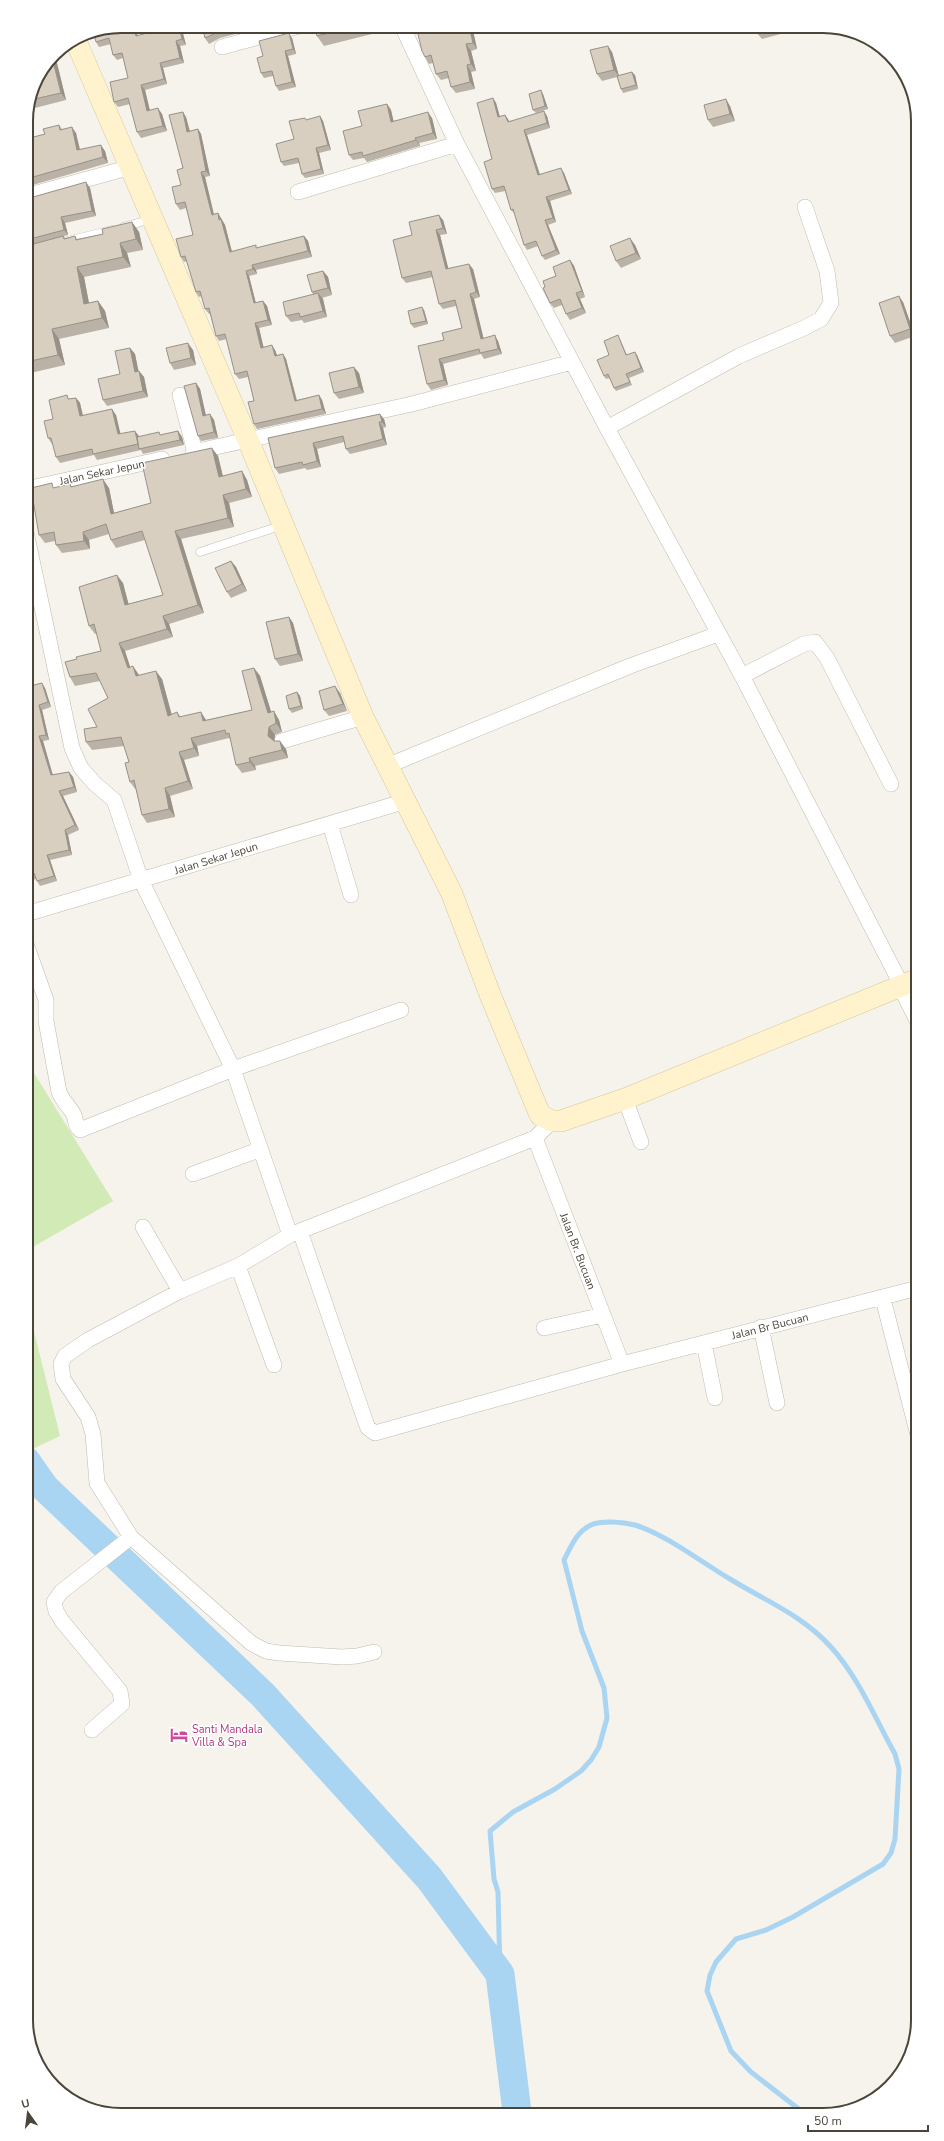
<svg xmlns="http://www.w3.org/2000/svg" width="944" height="2141" viewBox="0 0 944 2141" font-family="'Nunito Sans',sans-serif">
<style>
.green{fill:#d2eab5}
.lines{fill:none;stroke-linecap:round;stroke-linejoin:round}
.stream{stroke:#a9d4f2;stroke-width:5}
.river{stroke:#a9d4f2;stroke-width:29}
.service-casing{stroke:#c2bbae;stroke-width:9}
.minor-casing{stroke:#c2bbae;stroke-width:16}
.tertiary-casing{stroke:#c2bbae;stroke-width:20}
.secondary-casing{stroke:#d6c79b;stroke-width:22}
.service{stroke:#fff;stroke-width:8}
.minor{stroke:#fff;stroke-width:15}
.tertiary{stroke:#fff;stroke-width:19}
.secondary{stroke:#fff3cd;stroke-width:21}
.wall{fill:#bab2a6}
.shaded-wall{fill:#979187}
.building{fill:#d8cfc1;stroke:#979187}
.labels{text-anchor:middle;stroke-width:3;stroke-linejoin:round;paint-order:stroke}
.street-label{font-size:11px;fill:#4b4439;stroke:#fff}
.hotel-label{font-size:11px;fill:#b23c85;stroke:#fff;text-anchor:start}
.rim{fill:none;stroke:#4b4439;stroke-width:2}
</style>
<rect width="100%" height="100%" fill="#f6f3ec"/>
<path class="green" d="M26 1060 113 1201 26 1251Z
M26 1299 60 1436 26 1452Z"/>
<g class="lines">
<path class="stream" d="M500 1974 498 1892 494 1879 490 1831 513 1812 555 1789 581 1771 591 1760 599 1747 607 1718 604 1688 582 1631 564 1560C571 1547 576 1532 591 1525 602 1520 623 1522 635 1525 667 1535 701 1562 730 1579 764 1600 802 1615 830 1646 858 1676 875 1718 895 1754L899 1769 895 1839 891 1853 883 1864 793 1917 766 1930 736 1939 716 1962 710 1975 707 1991 731 2051 751 2072 800 2110"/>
<path class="river" d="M26 1461 45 1488 263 1695 429 1878 500 1974 517 2112"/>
<g class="service-casing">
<path id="service" d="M123 227 152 219
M67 241 112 230
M200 552 283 525"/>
</g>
<g class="minor-casing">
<path id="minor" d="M402 26 457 144 607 428 742 676 902 986
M222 47 299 26
M298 192 457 144
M26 196 131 167
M180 395 195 452
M607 428 739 356 804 328 821 319 831 303 827 271 805 207
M193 452 412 404 572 362
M26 489 162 459
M26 532 72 748 81 768 95 784 114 800 141 880 233 1069 290 1235
M742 676 804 644 815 642 827 658 891 784
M282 741 363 717
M387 766 630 666 718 634
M330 824 351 895
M26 914 406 801
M26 944 46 1000V1021L59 1092C63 1102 70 1107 74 1115 76 1121 75 1126 80 1130L233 1069 401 1010
M625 1099 641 1142
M535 1138 622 1364
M193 1174 259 1150
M143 1227 180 1291
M300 1231 366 1423 368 1428 375 1433 622 1364 918 1288
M238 1266 274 1365
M883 1299 918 1435
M761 1327 777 1403
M544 1328 603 1315
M704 1343 715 1398
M374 1652 357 1656 342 1657 279 1653 266 1651 251 1643 131 1537 97 1483 93 1434 88 1417 63 1379 61 1364 65 1356 88 1340 180 1291 238 1266 290 1235 535 1138 552 1121
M92 1730 122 1704 120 1691 62 1621 56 1611 54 1602 61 1592 131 1537"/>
</g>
<g class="tertiary-casing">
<path id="tertiary" d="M902 986 918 1018"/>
</g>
<g class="secondary-casing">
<path id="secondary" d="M75 39 248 440 363 717 452 894 491 997 540 1115 552 1121H561L625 1099 918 979"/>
</g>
<use href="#service" class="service"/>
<use href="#minor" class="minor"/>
<use href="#tertiary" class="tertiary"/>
<use href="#secondary" class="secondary"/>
</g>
<path class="wall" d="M121 26H135L138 36 173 26H180L182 30 186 45 180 46 184 63 163 68 167 84 145 90 150 110 162 114 167 131 141 138 137 132 130 104 118 107 114 102 128 78 123 58 117 60 113 55 111 44 99 47 96 42Z
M202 26H265L220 38 209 44 205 38Z
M314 26H379L380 32 324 46 317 36Z
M472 26 477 49 471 51 476 71 471 72 475 89 456 93 451 87 449 78 441 80 436 74 433 63 429 64 425 57Z
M754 26H800L791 29 792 31 762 39 755 31Z
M292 38 296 54 288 56 296 87 279 91 276 86 273 76 264 78 261 73 263 56Z
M62 48 64 53 55 55 66 100 27 110 33 84 54 54Z
M612 52 619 76 635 75 638 89 623 93 621 89 617 77 602 81 597 74Z
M543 94 548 109 536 113 533 110Z
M493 98 496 103 500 117 505 115 509 121 547 116 550 128 527 135 540 174 564 173 572 194 550 201 556 222 548 225 560 254 545 260 542 256 538 246 527 250 524 245 515 214 511 210 505 191 495 193 492 189Z
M387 104 391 110 393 121 432 118 437 139 419 143 420 146 367 162 364 158 353 160 349 155 362 126Z
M730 106 735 121 713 127 708 120Z
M320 116 323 121 331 150 319 153 324 174 305 178 302 174 299 163 284 166 281 162 294 139 307 120Z
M186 117 190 131 198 129 201 134 210 176 205 177 214 214 218 213 225 225 232 251 257 248 304 236 308 241 312 257 256 270 257 274 249 276 256 303 263 301 267 306 272 325 259 328 263 347 275 350 277 355 283 354 286 359 297 400 319 395 322 400 326 414 257 429 254 424V401L248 377 239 379 235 374 227 339 219 341 216 336 210 314H209L205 309 202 296 199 297 196 292 187 261 184 262 181 257 193 235 186 208 180 210 176 204 181 185Z
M59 125 62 129 76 133 80 149 105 151 108 163 26 187V139L45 134Z
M90 188 96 216 65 223 68 235 64 236 65 238 75 236 77 239 103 234 132 222 139 232 143 250 127 253 131 267 84 277 89 303 98 301 105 311 109 328 59 339 65 365 26 374V246H27L26 245V199Z
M443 220 447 234 440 235 448 269H473L480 297 474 299 483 338 498 341 502 354 484 359 481 354 443 364 448 385 431 390 427 384 444 340 462 328 456 306 443 309 439 304 433 277 406 283 402 278 412 235Z
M635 245 641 259 621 268 616 261Z
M570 260 574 266 585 297 580 299 586 313 570 320 566 314 562 305 554 308 550 303 545 287Z
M323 271 328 277 332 295 322 298 323 299 327 317 304 323 302 320 291 322 286 316 313 294 312 292Z
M903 302 915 336 895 343 890 336Z
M424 310 428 324 414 328 411 324Z
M620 339 627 355H637L644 372 629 378 632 385 616 391 614 388 610 378 606 379 604 376 609 355Z
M130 348 135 354 138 371H139L144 377 148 397 107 406 103 400 120 374Z
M193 350 196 365 174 370 170 363Z
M359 373 364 393 339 399 334 393Z
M196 383 200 389 206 415 210 414 214 420 218 438 201 441 198 436Z
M76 398 80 403 83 415H116L120 434 139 437 161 435 178 431 182 437 184 445 143 454 141 450 97 460 94 455 60 463 56 457 53 444H52L48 438 53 419 70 399Z
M384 419 386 427 383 428 387 445 350 454 346 449 344 442 317 449 321 467 307 470 305 468 279 474 275 468 268 438Z
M218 456 223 476 242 471 247 480 252 497 229 503 234 527 181 539 204 613 169 624 173 637 125 651 130 667 139 675 162 679 172 715 177 712 180 716 206 720 252 710 254 668 260 676 271 712 279 720 282 732 275 735 274 741 286 749 288 758 255 766 256 770 242 773 236 765 231 741 229 738 197 746 199 756 184 760 193 789 170 796 175 817 147 823 142 815 136 790 130 782 129 762 124 746 92 750 86 742 97 727 108 698 100 681 75 686 70 677 101 651 97 633 95 634 89 626 123 583 128 604 163 595 145 540 116 548 111 540 109 534 89 540 90 549 62 553 56 545 55 541 45 543 39 535 55 488 72 486 109 488 114 513 151 503Z
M231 561 236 567 247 591 231 598 227 592Z
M289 617 293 623 303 661 280 666 275 659Z
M26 679 28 687 45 688 51 707 42 710 49 740 43 741 53 775 69 772 73 777 77 792 63 796 79 830 68 835 72 855 50 860 57 881 40 886 37 881 36 879 26 882Z
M297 692 300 696 303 709 292 713 289 709Z
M340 693 347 711 329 716 324 710Z"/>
<path class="shaded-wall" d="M133 26H135L139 42 136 36Z
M179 26H180L182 30 186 45 182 39Z
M376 26H379L380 32Z
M469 26H472L477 49 473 43Z
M289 33 292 38 296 54 293 49Z
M176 41 180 46 184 63 180 58Z
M466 44 471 51 476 71 471 64Z
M608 46 612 52 619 76 614 70Z
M62 48 64 53 61 49Z
M285 51 288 56 296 87 292 82Z
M54 54 55 55 66 100 61 93 52 57Z
M160 63 163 68 167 84 164 79Z
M467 65 471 72 475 89 470 82Z
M632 72 635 75 638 89 636 85Z
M141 85 145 90 151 116 147 111Z
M541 90 543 94 548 109 545 106Z
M493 98 496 103 501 121 498 117Z
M726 99 730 106 735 121 730 114Z
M387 104 391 110 395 127 391 122Z
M158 108 162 114 167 131 163 126Z
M544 111 547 116 550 128 547 123Z
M183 112 186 117 191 137 187 132Z
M428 112 432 118 437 139 433 133Z
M505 115 508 119 511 126 508 122Z
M320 116 323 121 331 150 328 145Z
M72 127 76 133 81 156 77 150Z
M198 129 201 134 210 176 206 171Z
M524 130 527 135 541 179 538 175Z
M415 138 419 143 420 146 416 140Z
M101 145 105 151 108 163 103 157Z
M316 148 319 153 324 174 321 169Z
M561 168 564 173 572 194 569 190Z
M201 172 205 177 215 220 212 215Z
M86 182 90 188 96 216 92 211Z
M546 197 550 201 556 222 553 218Z
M218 213 225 225 233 257 230 252Z
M439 215 443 220 447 234 443 228Z
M61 217 65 223 68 235 64 230Z
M545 220 548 225 560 254 556 250Z
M132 222 139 232 143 250 136 239Z
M436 230 440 235 450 275 446 269Z
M304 236 308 241 312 257 308 251Z
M630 238 635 245 641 259 636 253Z
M120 243 127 253 131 267 123 257Z
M570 260 574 266 585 297 582 291Z
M469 264 473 269 480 297 476 292Z
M252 265 256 270 257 274 253 269Z
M77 267 84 277 91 314 84 304Z
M246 271 249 276 257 308 254 303Z
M323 271 328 277 332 295 328 288Z
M318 293 323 299 327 317 323 311Z
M576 293 580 299 586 313 582 308Z
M470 294 474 299 485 344 481 339Z
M899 296 903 302 915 336 910 329Z
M98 301 105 311 109 328 102 318Z
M263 301 267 306 272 325 268 320Z
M422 307 424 310 428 324 426 321Z
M255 323 259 328 265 353 261 348Z
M52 329 59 339 65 365 58 355Z
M495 335 498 341 502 354 498 349Z
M188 343 193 350 196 365 191 358Z
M272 345 275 350 279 361 275 356Z
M130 348 135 354 140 378 135 372Z
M635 352 637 355 644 372 641 368Z
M283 354 286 359 298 406 295 401Z
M439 359 443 364 448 385 444 380Z
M354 367 359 373 364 393 359 387Z
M139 371 144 377 148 397 143 391Z
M196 383 200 389 207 421 203 416Z
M319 395 322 400 326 414 322 409Z
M76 398 80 403 84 422 80 416Z
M112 409 116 415 122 440 118 434Z
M210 414 214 420 218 438 214 432Z
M380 414 384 419 386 427 382 422Z
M379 422 383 428 387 445 383 439Z
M135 431 139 436 141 448H140L138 444Z
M178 431 182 437 184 445 180 440Z
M313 443 317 449 321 467 317 461Z
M212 448 218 456 225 486 219 477Z
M242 471 247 480 252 497 246 489Z
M103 479 109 488 116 523 111 514Z
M223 495 229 503 234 527 228 518Z
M175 531 181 539 204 613 198 605Z
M83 532 89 540 90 549 84 541Z
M231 561 236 567 247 591 242 584Z
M117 575 123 583 131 613 125 605Z
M163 616 169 624 173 637 167 629Z
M289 617 293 623 303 661 298 654Z
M119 643 125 651 133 676 128 668Z
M133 666 139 675 141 684 136 676Z
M254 668 260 676 274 721 268 713Z
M156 671 162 679 174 724 168 716Z
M26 679 29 692 26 688Z
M42 683 45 688 51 707 48 702Z
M335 686 340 693 347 711 343 704Z
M297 692 300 696 303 709 301 706Z
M39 705 42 710 49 740 46 735Z
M274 711 279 720 282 732 276 723Z
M201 712 206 720 203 721Z
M269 727 275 735 274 744 268 736Z
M39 736 43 741 54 780 51 775Z
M191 738 197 746 199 756 194 748Z
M280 741 286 749 288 758 282 750Z
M179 752 184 760 193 789 188 781Z
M249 758 255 766 256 770 250 762Z
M69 772 73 777 77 792 74 787Z
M165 788 170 796 175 817 169 809Z
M59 791 63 796 79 830 75 825Z
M65 830 68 835 72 855 69 850Z
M47 855 50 860 57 881 54 876Z"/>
<path class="building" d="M121 26H133L136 36 173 26H179L182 39 176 41 180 58 160 63 164 79 141 85 147 111 158 108 163 126 137 132 128 98 114 102 110 82 128 78 122 53 113 55 109 38 96 42 93 31Z
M202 26H241L216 33 205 38Z
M314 26H357L317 36Z
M416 26H469L473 43 466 44 471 64 467 65 470 82 451 87 447 71 436 74 431 55 425 57 422 51Z
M754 26H772L755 31Z
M289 33 293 49 285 51 292 82 276 86 272 71 261 73 257 58 263 56 259 41Z
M608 46 614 70 597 74 590 50Z
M52 57 61 93 30 100 33 84Z
M632 72 636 85 621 89 617 76Z
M541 90 545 106 533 110 529 94Z
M493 98 498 117 505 115 508 122 544 111 547 123 524 130 538 175 561 168 569 190 546 197 553 218 545 220 556 250 542 256 536 241 524 245 513 209 511 210 504 186 492 189 484 162 492 159 477 103Z
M726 99 730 114 708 120 704 105Z
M387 104 391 122 428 112 433 133 415 138 416 140 363 156 362 152 349 155 343 131 362 126 358 111Z
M183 112 187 132 198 129 206 171 201 172 212 215 218 213 219 220 221 219 230 252 256 245V248L304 236 308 251 252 265 253 269 246 271 254 303 263 301 268 320 255 323 261 348 272 345 275 356 283 354 295 401 319 395 322 409 254 424 248 402 254 401 247 371 235 374 225 334 216 336 209 308 205 309 200 291 196 292 185 256 181 257 176 239 193 235 185 202 176 204 172 187 181 185 177 170 183 168 169 115Z
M320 116 328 145 316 148 321 169 302 174 298 158 281 162 276 144 294 139 289 121 305 118 306 120Z
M59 125 60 130 72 127 77 150 101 145 103 157 26 179V139L45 134 43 129Z
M86 182 92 211 61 217 64 230 26 240V199Z
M439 215 443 228 436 230 446 269 469 264 476 292 470 294 481 339 495 335 498 349 480 353 479 349 439 359 444 380 427 384 418 346 444 340 442 333 462 328 455 300 439 304 431 271 402 278 393 240 412 235 409 222Z
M132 222 136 239 120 243 123 257 77 267 84 304 98 301 102 318 52 329 58 355 26 362V246L63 236 64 239 75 236 76 240 103 234 102 229Z
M630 238 636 253 616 261 610 246Z
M570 260 582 291 576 293 582 308 566 314 560 299 550 303 543 288 545 287 543 281 556 276 553 267Z
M323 271 328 288 312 292 307 275Z
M318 293 323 311 300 317 299 313 286 316 283 302Z
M899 296 910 329 890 336 879 303Z
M422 307 426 321 411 324 408 311Z
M618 335 626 355 635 352 641 368 626 374 630 382 614 388 608 374 604 376 597 360 609 355 604 341Z
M188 343 191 358 170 363 166 348Z
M130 348 135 372 139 371 143 391 103 400 98 379 120 374 115 351Z
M354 367 359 387 334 393 329 373Z
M196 383 203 416 210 414 214 432 198 436 184 386Z
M67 395 68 399 76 398 80 416 112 409 118 434 135 431 138 444 93 454 92 449 56 457 51 438H48L44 421 53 419 49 400Z
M380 414 382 422H379L383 439 346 449 343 436 313 443 317 461 303 465 302 462 275 468 268 438Z
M178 431 180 440 139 449 137 437 159 432 160 435Z
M212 448 219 477 242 471 246 489 223 495 228 518 175 531 198 605 163 616 167 629 119 643 128 668 133 666 136 676 156 671 168 716 177 712 179 717 201 712 203 721 252 710 242 671 254 668 268 713 274 711 276 723 269 727 268 736 274 741H280L282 750 249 758 250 762 236 765 229 733 226 734 225 730 191 738 194 748 179 752 188 781 165 788 169 809 142 815 134 780 130 782 125 763 129 762 121 737 86 742 84 729 97 727 88 709 108 698 96 673 70 677 65 662 77 659 76 657 101 651 94 624 89 626 79 587 117 575 125 605 163 595 142 531 111 540 106 524 83 532 84 541 56 545 54 532 39 535 31 488 52 483 53 488 70 484 71 487 103 479 111 514 151 503 142 463Z
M231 561 242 584 227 592 215 568Z
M289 617 298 654 275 659 266 622Z
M42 683 48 702 39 705 46 735 39 736 51 775 69 772 74 787 59 791 75 825 65 830 69 850 47 855 54 876 37 881 34 873 26 876V687Z
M335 686 343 704 324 710 319 691Z
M297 692 301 706 289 709 286 696Z"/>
<defs>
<g id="hotel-bare" transform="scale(1.38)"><path d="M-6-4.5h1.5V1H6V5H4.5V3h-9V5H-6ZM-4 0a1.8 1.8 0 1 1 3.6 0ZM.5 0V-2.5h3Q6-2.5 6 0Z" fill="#d1479c" stroke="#fff" stroke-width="2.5" paint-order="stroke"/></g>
</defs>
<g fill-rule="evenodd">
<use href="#hotel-bare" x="179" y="1735"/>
</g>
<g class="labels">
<g class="street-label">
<text transform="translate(102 472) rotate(-12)" y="4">Jalan Sekar Jepun</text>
<text transform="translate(216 858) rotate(-17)" y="4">Jalan Sekar Jepun</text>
<text transform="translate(578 1251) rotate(69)" y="4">Jalan Br. Bucuan</text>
<text transform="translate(770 1326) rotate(-14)" y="4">Jalan Br Bucuan</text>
</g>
<g class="hotel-label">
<text x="192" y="1733">Santi Mandala<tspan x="192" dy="13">Villa &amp; Spa</tspan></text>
</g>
</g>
<path d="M0 0H944V2141H0ZM121 33H823A88 88 0 0 1 911 121V2020A88 88 0 0 1 823 2108H121A88 88 0 0 1 33 2020V121A88 88 0 0 1 121 33Z" fill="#fff" fill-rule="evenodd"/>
<path class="rim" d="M121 33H823A88 88 0 0 1 911 121V2020A88 88 0 0 1 823 2108H121A88 88 0 0 1 33 2020V121A88 88 0 0 1 121 33Z"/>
<g transform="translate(28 2113) rotate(346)" stroke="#ffffff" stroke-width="3" paint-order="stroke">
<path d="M0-3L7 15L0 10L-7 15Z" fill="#4b4439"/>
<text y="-6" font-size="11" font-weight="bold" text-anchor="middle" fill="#4b4439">U</text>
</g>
<path d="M808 2125v6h120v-6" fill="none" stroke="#4b4439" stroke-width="2"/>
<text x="814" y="2125" font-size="12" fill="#4b4439" stroke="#ffffff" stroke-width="3" paint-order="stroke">50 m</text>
</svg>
